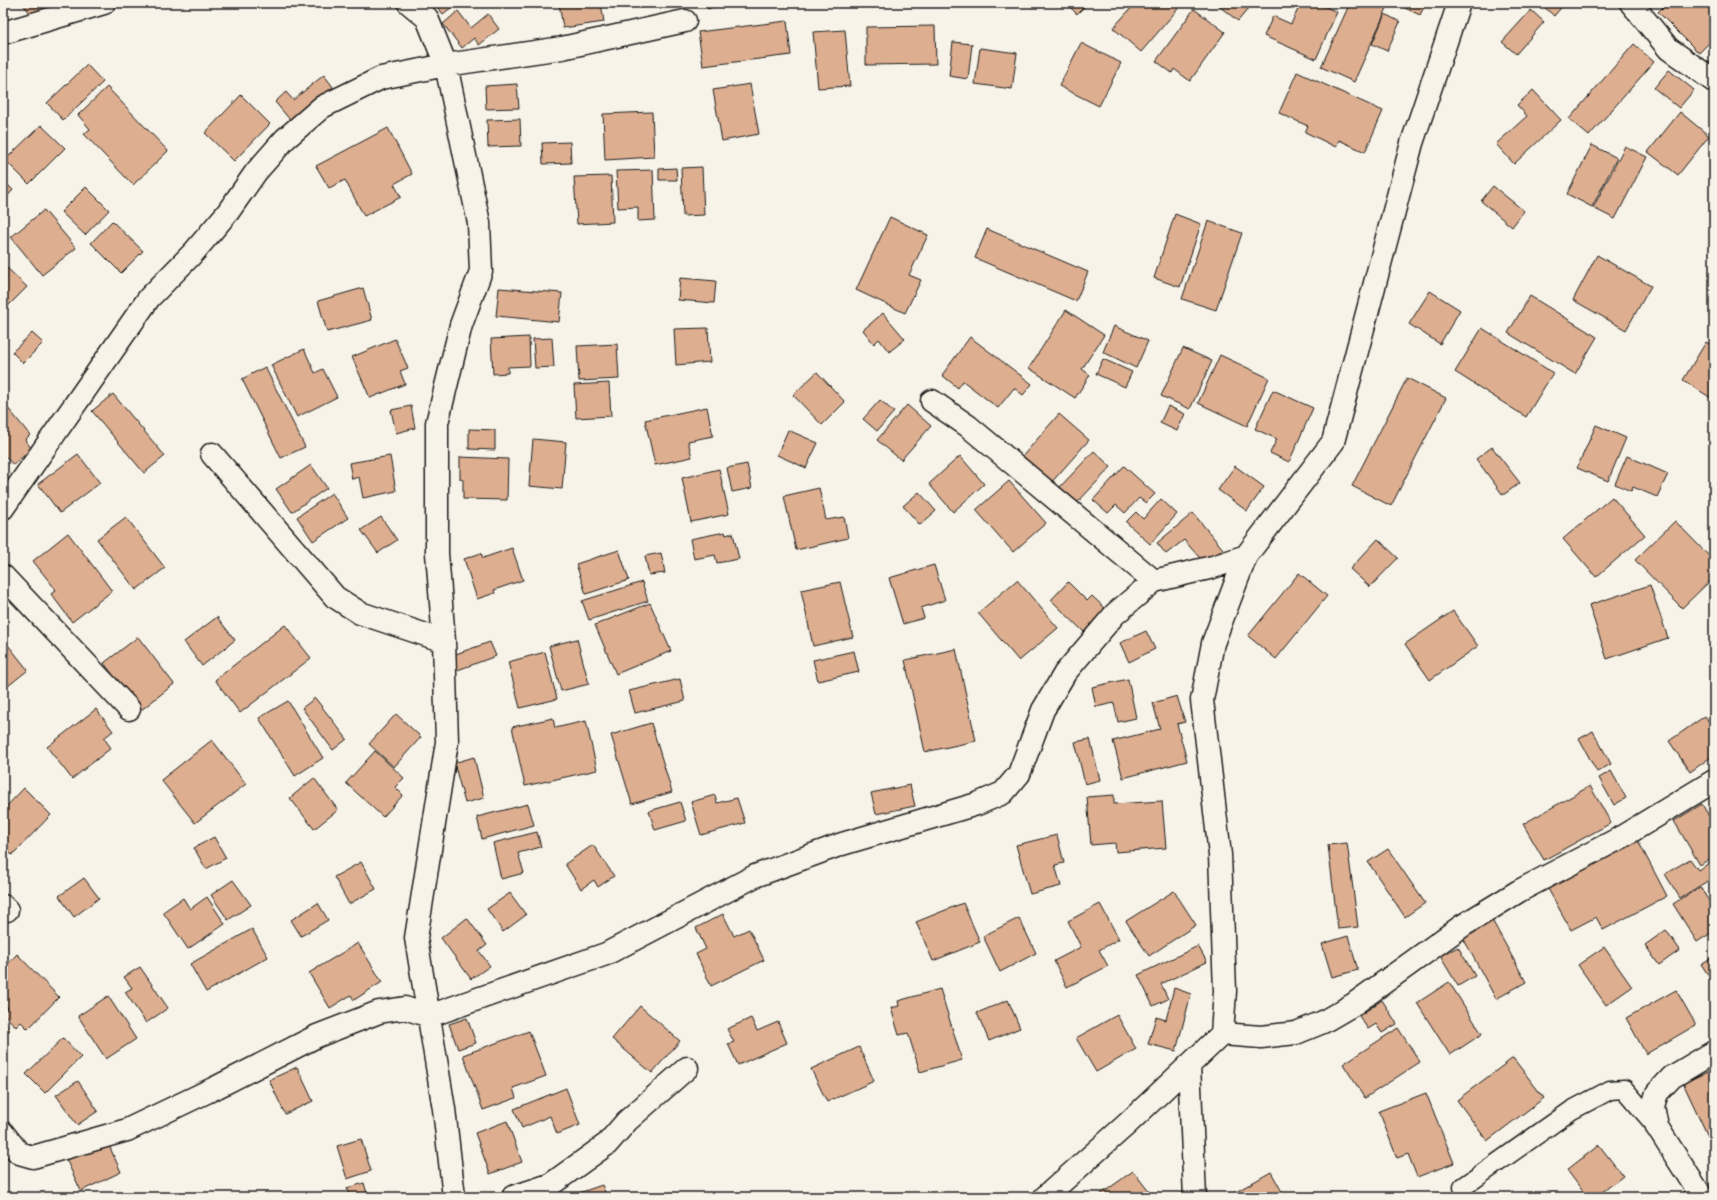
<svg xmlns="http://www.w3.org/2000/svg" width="1717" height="1200" viewBox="0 0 1717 1200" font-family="'Gochi Hand',sans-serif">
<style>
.building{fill:#ddae8f;stroke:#1c1c1c}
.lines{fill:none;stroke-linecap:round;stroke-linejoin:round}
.service-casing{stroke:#1c1c1c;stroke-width:21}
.minor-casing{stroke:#1c1c1c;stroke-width:25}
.service{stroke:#f7f3e8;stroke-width:18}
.minor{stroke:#f7f3e8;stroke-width:22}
</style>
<rect width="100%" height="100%" fill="#f7f3e8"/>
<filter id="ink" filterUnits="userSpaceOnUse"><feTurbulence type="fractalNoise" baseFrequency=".025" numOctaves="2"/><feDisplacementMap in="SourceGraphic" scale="8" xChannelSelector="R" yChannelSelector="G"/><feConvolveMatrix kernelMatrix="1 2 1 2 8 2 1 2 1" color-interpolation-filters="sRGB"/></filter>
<g filter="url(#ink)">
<path class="building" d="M22 3H55L34 18Z
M434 3H457L443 14Z
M559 3H601L604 22 563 28Z
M705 3H721L708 9Z
M1066 3H1088L1077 14Z
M1127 3H1183L1141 52 1113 28 1132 7Z
M1215 3H1253L1238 21Z
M1301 3H1317L1337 12 1316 59 1264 36 1273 16 1291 24Z
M1350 3H1376L1387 8 1354 82 1321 67Z
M1394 3H1426L1420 15Z
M1540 3H1565L1554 16Z
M1667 3H1706L1714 11V38L1699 53 1658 12Z
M1194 9 1225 32 1190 81 1174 69 1172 73 1156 61Z
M1531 10 1544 22 1516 54 1502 42Z
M458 11 471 28 488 14 499 29 479 45 474 38 462 48 443 24Z
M1385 14 1400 22 1387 51 1372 44Z
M787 21 791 55 703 66 698 32Z
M935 26 936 64 866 65V27Z
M845 30 850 86 818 88 813 32Z
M953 42 972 44 968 79 949 76Z
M1081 43 1121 63 1099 106 1059 86Z
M1634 44 1654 62 1589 136 1569 119Z
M980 48 1017 53 1012 89 975 84Z
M87 65 103 82 63 120 47 103Z
M1669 70 1694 90 1679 108 1654 88Z
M1297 72 1383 111 1365 152 1339 140 1336 147 1305 132 1308 126 1279 113Z
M324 75 333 87 291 121 275 102 286 92 293 100Z
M517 84 519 108 486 109 485 86Z
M750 84 759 134 722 141 713 90Z
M107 87 168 151 133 185 84 134 90 129 78 115Z
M1533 90 1561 120 1514 164 1496 144 1527 116 1517 105Z
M241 95 270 124 234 161 205 133Z
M652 112 654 157 605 160 603 114Z
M1680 112 1709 136 1678 175 1648 152Z
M520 119 521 146 488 147 487 120Z
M41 125 65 148 29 184 5 160Z
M388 128 412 174 394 184 401 197 364 216 345 180 329 188 316 166Z
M570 142 571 163 543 164 542 143Z
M1592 145 1617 158 1592 207 1567 194Z
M1625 146 1647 157 1615 219 1593 208Z
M702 167 704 215 683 216 681 168Z
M676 168 677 180H659V169Z
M653 170 655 220 638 221V207L618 208 616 171Z
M611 176 613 222 577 224 574 177Z
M3 180 13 190 3 201Z
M1493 186 1524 211 1512 227 1481 201Z
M86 187 109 210 85 235 61 212Z
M44 210 76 248 42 275 11 237Z
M1175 214 1201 224 1180 287 1154 278Z
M890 217 928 235 909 275 921 280 905 313 856 290Z
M112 221 143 251 121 273 91 243Z
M1208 221 1242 233 1216 310 1182 299Z
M987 229 1088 272 1076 301 975 258Z
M1597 255 1651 286 1626 330 1573 300Z
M3 264 27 287 3 311Z
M680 278 716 281 714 303 678 300Z
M363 288 372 320 327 332 318 301Z
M499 288 562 293 559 322 496 316Z
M1430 291 1460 310 1440 344 1409 324Z
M1530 296 1597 337 1575 374 1508 333Z
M1066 310 1104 335 1082 369 1090 375 1075 398 1029 368Z
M883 313 905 339 889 352 879 339 874 344 863 330Z
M1114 326 1148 341 1136 368 1103 352Z
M708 328 710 362 676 365 674 329Z
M1482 328 1553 373 1526 417 1455 372Z
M32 333 43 343 23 363 12 352Z
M529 337 530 366 508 367V373L493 374 491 339Z
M970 337 1032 384 1023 395 1014 388 998 408 963 381 958 388 942 375Z
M552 338 554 367 535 368 533 339Z
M395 339 408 368 400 371 405 384 370 398 352 357Z
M1706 342 1714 347V393L1711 398 1683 380Z
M617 344 619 379 579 381 577 346Z
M1183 348 1212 361 1190 409 1161 396Z
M304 349 315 373 323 369 337 397 297 417 271 365Z
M1220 355 1269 378 1247 426 1198 403Z
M1103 359 1132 372 1125 387 1096 374Z
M265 367 305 447 281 458 242 379Z
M817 372 845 402 822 425 793 395Z
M1407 378 1446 398 1391 506 1352 486Z
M609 383 611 416 576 418 574 385Z
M1273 390 1313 408 1289 462 1270 453 1277 439 1255 429Z
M113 394 165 456 144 473 92 411Z
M880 400 894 412 877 431 863 419Z
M907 405 931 426 901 460 877 440Z
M411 406 415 428 396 433 391 410Z
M1168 406 1185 414 1177 431 1160 423Z
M7 407 30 435 25 440 32 449 13 465 5 456 3 458V410Z
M707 407 713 436 688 441 692 457 655 465 645 420Z
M1059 414 1089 440 1050 484 1021 458Z
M1596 425 1626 438 1608 481 1577 468Z
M469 429 495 430V450L469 449Z
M788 430 818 443 806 468 777 455Z
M533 439 566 442 562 489 529 486Z
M1492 447 1520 483 1503 495 1476 459Z
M1094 451 1111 467 1075 505 1058 489Z
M78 454 100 483 60 513 38 484Z
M390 456 396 491 363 498 359 477 352 479 349 463Z
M960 456 984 484 953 512 929 484Z
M1627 456 1668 474 1657 497 1633 487 1631 491 1615 484Z
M460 457 508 459 507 500 463 499V480L460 479Z
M747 464 752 488 732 492 727 468Z
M311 465 327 488 292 512 276 489Z
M1124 466 1155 494 1146 503 1139 498 1125 513 1116 505 1108 513 1093 500Z
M1235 466 1264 487 1247 511 1218 490Z
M719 469 729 514 691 522 682 478Z
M1009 481 1046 523 1013 552 976 510Z
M819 488 826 520 844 517 848 538 796 550 784 496Z
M919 492 936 511 920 525 903 506Z
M332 493 348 518 313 541 297 517Z
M1612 497 1645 535 1596 577 1563 539Z
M1161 499 1177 514 1150 544 1126 522 1136 512 1143 519Z
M1193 513 1223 549 1205 564 1184 540 1166 554 1157 543Z
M126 517 165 568 136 590 97 539Z
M381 517 397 540 378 553 361 530Z
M1675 521 1714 561V577L1682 608 1635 560Z
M725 532 726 535 733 533 739 559 717 563 715 555 694 559 690 539Z
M68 533 112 591 72 622 51 594 56 590 33 561Z
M1378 539 1398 558 1370 587 1350 569Z
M512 548 523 580 494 590 495 593 477 599 464 559 481 553 483 558Z
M619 550 629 580 586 594 576 564Z
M661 553 665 573 649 575 645 556Z
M934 565 945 600 921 608 924 618 903 624 889 578Z
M1299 573 1327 596 1276 659 1248 636Z
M1017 580 1058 628 1019 661 978 613Z
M642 582 648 601 589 620 582 601Z
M840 582 853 637 813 646 801 590Z
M1068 582 1087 601 1092 596 1106 609 1084 632 1051 600Z
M1650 585 1668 638 1607 659 1589 605Z
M650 603 671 651 616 674 595 625Z
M1453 611 1478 646 1430 680 1405 644Z
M217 617 235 640 202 666 184 642Z
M285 625 311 658 240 713 215 680Z
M1146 631 1155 649 1129 662 1120 643Z
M138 637 174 684 140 711 104 663Z
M577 639 589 684 561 691 549 646Z
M490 642 496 656 455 671 450 656Z
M8 645 28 670 3 690V649Z
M956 649 976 741 925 752 905 660Z
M854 651 859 672 818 681 813 660Z
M545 652 557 699 520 708 508 662Z
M680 679 685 701 635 713 629 691Z
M1128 679 1136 718 1118 722 1114 703 1096 707 1092 687Z
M1177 696 1185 722 1177 724 1187 761 1123 778 1113 741 1160 729 1153 703Z
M315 698 347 739 333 750 302 708Z
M288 701 323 758 295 776 259 718Z
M96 709 113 731 104 738 111 748 72 779 47 747Z
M396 714 421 737 394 767 369 744Z
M1705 716 1714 729V755L1690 772 1669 741Z
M553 718 555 728 586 721 597 770 525 786 512 727Z
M651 723 672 792 632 804 611 735Z
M1593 731 1611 764 1597 772 1579 739Z
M1090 739 1100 780 1085 784 1075 742Z
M212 740 246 784 195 823 161 780Z
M375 751 404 778 395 787 403 795 383 817 346 783Z
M474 757 484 798 465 803 454 763Z
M1611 771 1626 798 1614 805 1599 778Z
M314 778 338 810 314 829 290 798Z
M910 785 915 806 876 814 871 793Z
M1590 786 1611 823 1544 860 1523 824Z
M24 788 51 815 12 855 3 847V810Z
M715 795 717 803 737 798 745 823 701 835 691 802Z
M1114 795V804L1162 801 1166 848 1116 852 1115 843 1091 845 1087 797Z
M680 802 686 821 655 830 649 811Z
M528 804 534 825 482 839 477 817Z
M1702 804 1714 825V856L1700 865 1674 821Z
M537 832 541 847 518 853 524 873 501 879 493 843Z
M1057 835 1064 863 1055 865 1061 886 1030 894 1016 845Z
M214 837 226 858 206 869 194 848Z
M1637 839 1667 896 1603 930 1596 917 1571 930 1547 887Z
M1347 843 1358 927 1338 929 1328 845Z
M593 845 614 876 598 887 594 880 581 889 565 864Z
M1388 849 1425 903 1405 917 1368 862Z
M1690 859 1698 870 1713 861 1714 877 1680 898 1665 874Z
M361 862 376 889 349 904 334 877Z
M84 878 99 898 74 917 59 896Z
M233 880 251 905 228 920 211 895Z
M1700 887 1714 909V931L1697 942 1673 904Z
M1174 891 1196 925 1149 956 1126 921Z
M510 893 526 915 503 932 487 909Z
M207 897 225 924 188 949 163 912 183 898 190 909Z
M318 903 328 920 301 936 291 920Z
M963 903 980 942 933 961 916 922Z
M1100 904 1119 939 1099 950 1108 966 1067 987 1054 961 1081 947 1068 921Z
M723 914 734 936 749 929 764 960 711 986 696 954 706 949 696 928Z
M467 918 487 945 479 951 490 966 471 979 441 938Z
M1019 918 1036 953 1000 972 983 936Z
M1492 920 1526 982 1496 999 1462 936Z
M252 929 268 957 206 992 190 964Z
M1666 930 1680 950 1659 965 1645 945Z
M1348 936 1358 970 1332 977 1322 944Z
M358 943 382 982 354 1000 351 995 330 1008 309 973Z
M1198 946 1207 962 1161 984 1168 999 1153 1006 1138 975Z
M1458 947 1475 976 1458 986 1440 956Z
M1604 947 1632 987 1606 1005 1578 965Z
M17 954 59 997 28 1029 21 1022 16 1027 3 1013 8 1008 3 1004V969Z
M1714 956V984L1701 964Z
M140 967 168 1008 146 1023 125 992 132 988 124 977Z
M1449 982 1482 1034 1450 1055 1417 1003Z
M1174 988 1191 994 1176 1051 1148 1044 1156 1017 1166 1020Z
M940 989 962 1060 920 1072 908 1033 899 1035 891 1008 899 1006 898 1001Z
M1676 990 1696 1025 1646 1054 1626 1018Z
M108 996 136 1039 106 1059 78 1016Z
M1008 1000 1020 1028 989 1041 977 1013Z
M1382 1000 1397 1024 1382 1033 1376 1024 1368 1029 1359 1016Z
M640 1006 680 1041 652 1073 612 1039Z
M1117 1015 1136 1049 1096 1072 1076 1038Z
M467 1018 476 1043 458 1049 449 1024Z
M751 1018 757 1031 778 1022 787 1043 738 1065 728 1044 734 1042 727 1029Z
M3 1023 10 1030 3 1037Z
M1398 1028 1420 1062 1365 1098 1343 1064Z
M529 1031 546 1076 513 1088 516 1098 483 1110 463 1055Z
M63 1038 81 1057 45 1093 26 1074Z
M859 1047 874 1081 827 1102 811 1069Z
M1513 1058 1544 1098 1487 1141 1457 1100Z
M297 1067 313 1101 285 1114 269 1080Z
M1714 1069V1149L1683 1083Z
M78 1081 98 1111 77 1125 56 1095Z
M566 1088 580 1125 557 1134 550 1116 522 1128 514 1109Z
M1426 1093 1454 1163 1417 1177 1408 1154 1397 1158 1379 1111Z
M507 1121 522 1162 490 1174 475 1133Z
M106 1139 121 1172 81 1191 65 1157Z
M361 1139 371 1171 347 1179 337 1146Z
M1599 1145 1623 1176 1596 1197H1587L1567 1170Z
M1133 1171 1153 1197H1097Z
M1271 1172 1285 1197H1227Z
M364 1183 368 1197H350L347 1188Z
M602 1185 607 1197H577L576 1194Z"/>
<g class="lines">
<g class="service-casing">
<path id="service" d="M1463 1187 1572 1110 1610 1090 1624 1089 1657 1127"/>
</g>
<g class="minor-casing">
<path id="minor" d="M409 3 427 18 446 65 479 223 481 271 461 325 437 423V553L444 641 447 742 416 938 444 1109 454 1197
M1631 3 1669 49 1714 81
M3 33 104 3
M932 401 968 426 1154 581
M212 454 335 597 360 613 444 641
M3 508 149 298 194 252 228 212 256 172 285 139 322 107 381 78 446 65 562 48 685 21
M3 576 129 709
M3 906 7 910
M1222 1034 1261 1037 1296 1033 1323 1022 1354 1004 1462 926 1519 891 1620 838 1714 781
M1189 1065 1195 1197
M3 1133 19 1153 33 1157 127 1130 217 1087 317 1036 379 1012 405 1008 429 1016 606 954 755 876 842 844 977 804 1003 793 1019 774 1043 710 1065 673 1115 614 1154 581 1213 567 1246 556
M513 1197 550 1185 607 1144 627 1121 687 1068
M1045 1197 1126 1125 1222 1034 1225 991 1220 855 1202 700 1213 643 1246 556 1333 442 1412 143 1459 3
M1702 1197 1657 1127 1653 1106 1657 1093 1672 1077 1714 1052"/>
</g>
<use href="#service" class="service"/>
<use href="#minor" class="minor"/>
</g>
</g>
<rect width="1717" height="1200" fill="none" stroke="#f7f3e8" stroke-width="16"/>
<rect x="8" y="8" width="1701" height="1184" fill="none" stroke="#1c1c1c" stroke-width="1.5" filter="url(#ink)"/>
</svg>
